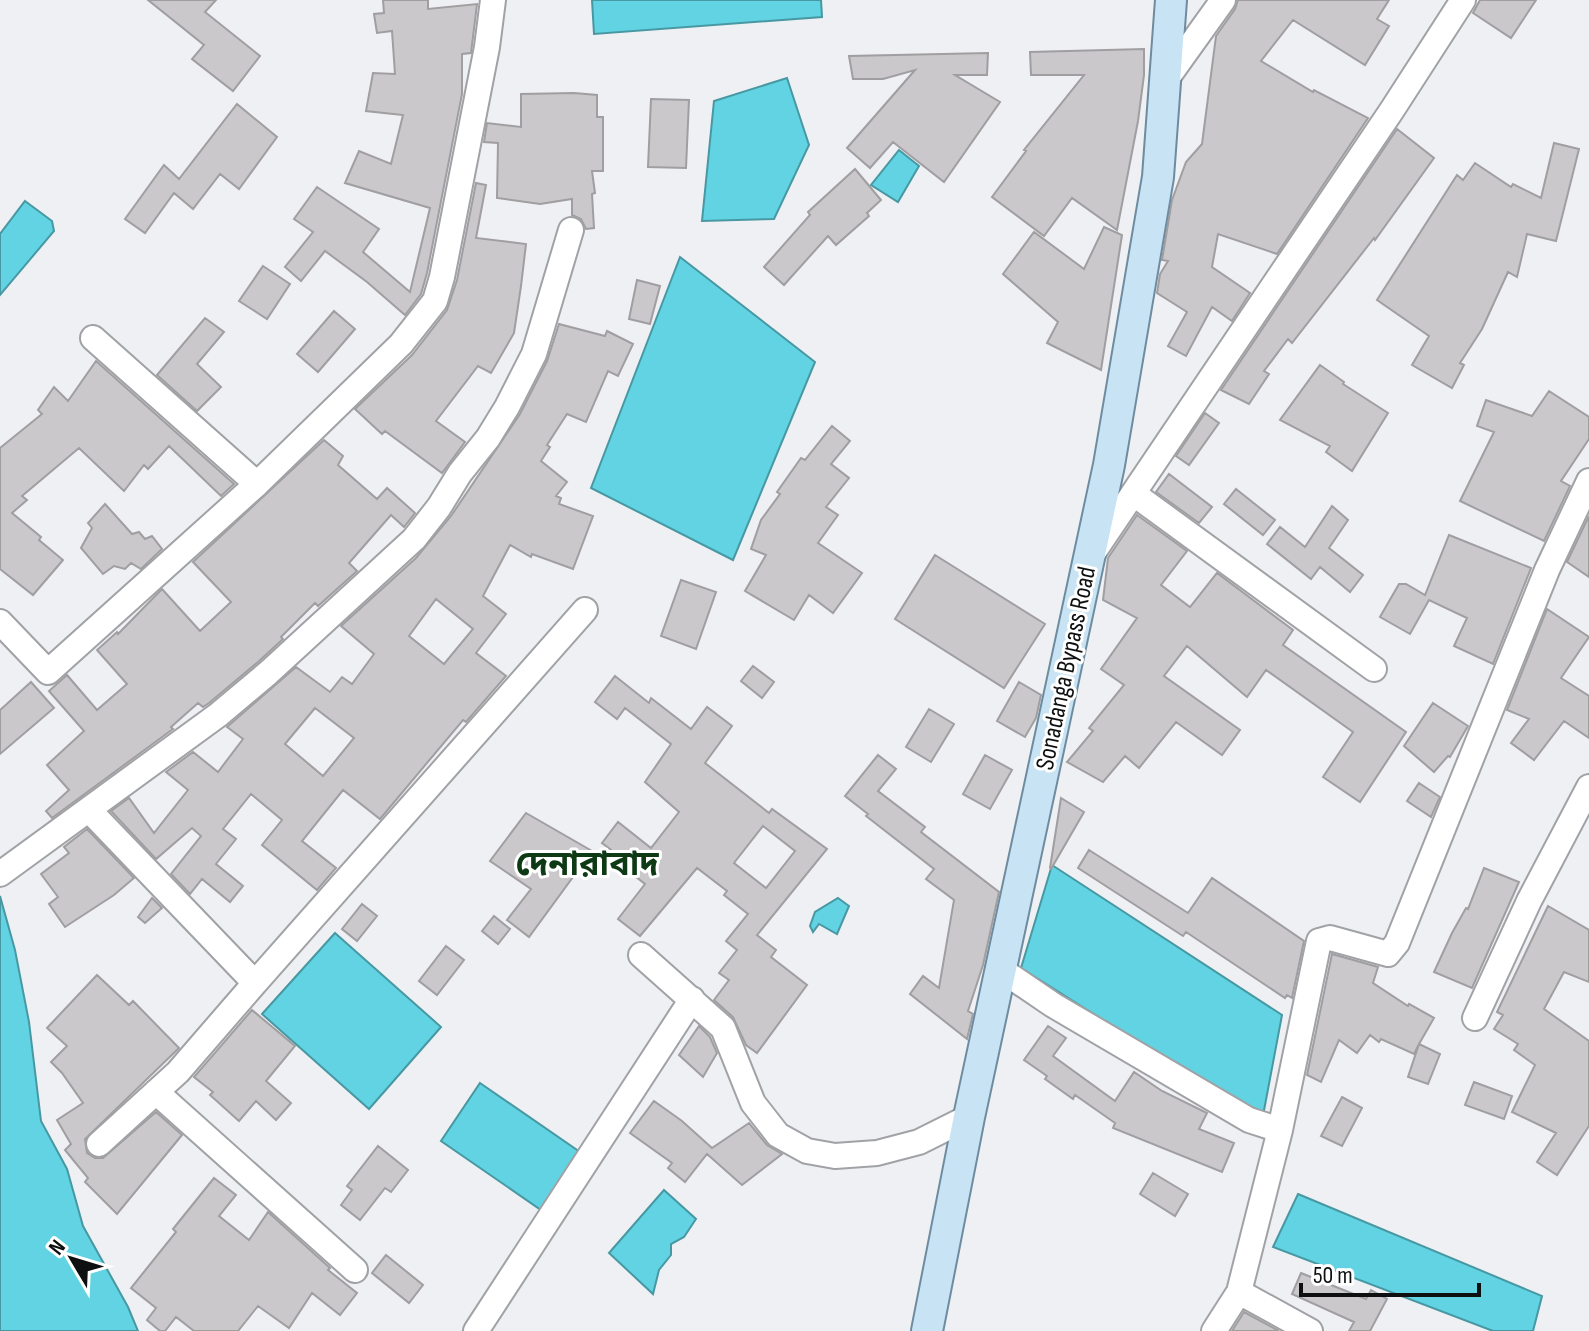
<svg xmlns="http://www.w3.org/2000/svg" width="1589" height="1331" viewBox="0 0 1589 1331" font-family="'Sofia Sans Condensed','Noto Sans Bengali',sans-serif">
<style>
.water{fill:#61d3e2;stroke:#4898a3;stroke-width:2}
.building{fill:#cac8cb;stroke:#a09ea0;stroke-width:2;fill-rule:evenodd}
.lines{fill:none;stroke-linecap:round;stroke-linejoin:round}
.minor-casing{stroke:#a0a2a5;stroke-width:28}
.major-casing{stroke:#6e8ca0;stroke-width:34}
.minor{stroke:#fff;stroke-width:24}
.major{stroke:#c7e3f4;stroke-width:30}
.labels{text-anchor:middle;stroke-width:6;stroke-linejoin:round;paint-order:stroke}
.street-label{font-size:26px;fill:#0e0f10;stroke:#fff}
.district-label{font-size:34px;font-weight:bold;fill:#0d3a14;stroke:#fff}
</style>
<rect width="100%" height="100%" fill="#eef0f3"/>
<path class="water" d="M592 0H821L822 17 594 34Z
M787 78 809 145 774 219 702 221 714 101Z
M899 150 919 166 898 202 871 185Z
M25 201 52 221 54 231 0 295V234Z
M680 257 815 362 733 560 591 488Z
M1052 865 1282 1015 1262 1121 1021 968Z
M0 896 15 950 29 1022 41 1121 67 1169 83 1226 128 1307 138 1331H0Z
M838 898 849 906 837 934 819 924 813 932 810 926 815 912Z
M335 933 441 1027 369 1109 262 1014Z
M480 1083 580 1152 541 1210 441 1141Z
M664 1190 696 1219 684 1237 671 1244V1255L659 1270 653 1294 609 1253Z
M1298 1194 1542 1296 1533 1331H1493L1273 1247Z"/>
<path class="building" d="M148 0H216L205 12 260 56 233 91 192 59 204 45Z
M383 0H428V9L477 4 471 53 462 54V94L427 273 421 294 405 315 367 282 325 251 301 281 285 267 313 232 294 219 317 187 379 229 363 252 410 292 430 208 345 183 359 151 391 164 403 115 366 111 373 73 395 74 392 31 377 33 374 14 384 13Z
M1238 0H1389L1377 19 1389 26 1365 65 1293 20 1261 61 1313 92 1314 90 1368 118 1277 254 1218 234 1212 267 1250 293 1232 321 1212 307 1186 356 1168 346 1187 312 1157 293 1160 274 1168 261 1162 260 1172 200 1186 162 1202 144 1216 36 1235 9Z
M1480 0H1536L1511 38 1473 13Z
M1144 49V75L1138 121 1117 230 1072 198 1044 236 992 197 1026 151 1024 150 1084 75H1031L1030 52Z
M988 53 987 75H955L1000 102 944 182 893 142 870 168 847 148 915 70 883 79H853L849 56Z
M574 93 597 95V117H603V171H592L595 193 592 194 594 228 586 229 581 219 572 215V199L540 204 497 198 498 143 484 142 487 123 521 127V94Z
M651 99 689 100 686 168 648 167Z
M237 104 277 137 239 189 220 174 193 209 174 193 145 233 125 219 164 165 179 179Z
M1397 129 1434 158 1375 240 1374 238 1292 343 1288 339 1264 371 1269 374 1249 404 1221 390Z
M1554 143 1579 149 1556 241 1527 234 1517 277 1508 272 1482 329 1460 363 1464 365 1452 388 1412 365 1429 336 1377 300 1457 175 1463 180 1475 163 1511 187 1513 184 1541 198Z
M855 169 881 200 867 213 869 216 836 245 828 236 784 285 764 267 810 215 808 212Z
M476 183 486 185 476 238 526 244 521 286 514 333 491 373 478 366 436 421 465 442 442 473 385 431 382 434 355 409 412 355 447 310 457 280Z
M1104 227 1122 235 1101 370 1047 343 1058 322 1003 274 1034 232 1084 269Z
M263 266 290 284 267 319 239 301Z
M637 280 660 286 650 324 629 319Z
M334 311 355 329 318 372 297 354Z
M205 318 224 332 197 364 221 387 197 411 157 375Z
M559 324 605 336 607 331 633 344 618 376 608 371 586 422 567 414 547 445 550 447 541 461 567 482 556 496 561 498 559 504 593 516 573 569 532 554 531 557 510 545 483 596 506 614 476 653 506 676 466 722 463 720 380 819 343 790 302 841 336 868 317 890 262 845 282 820 251 794 223 829 236 839 216 864 243 886 230 902 202 879 190 894 171 874 201 836 192 828 156 859 111 811 129 798 154 833 188 790 166 772 193 752 218 772 243 739 227 727 296 667 330 692 342 677 352 684 374 654 341 626 416 558 451 516 520 414 547 361ZM436 599 473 629 444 664 409 636ZM315 708 354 738 323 776 285 744Z
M96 361 234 484 221 496 169 446 148 469 144 465 124 491 79 448 22 496 27 500 12 513 41 537 39 540 63 560 33 595 0 569V448L42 414 38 410 54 387 68 401Z
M1320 365 1344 382 1343 384 1388 413 1352 471 1326 452 1330 446 1280 420Z
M1549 391 1589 417V439L1561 481 1570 486 1544 541 1460 501 1494 432 1477 426 1486 400 1532 416Z
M1205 413 1219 423 1189 465 1176 456Z
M832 426 850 441 831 464 849 478 826 507 838 515 818 543 862 573 833 613 809 595 794 620 745 591 766 555 751 549 761 520 780 494 777 492 801 458 805 460Z
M324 440 343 456 338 465 377 499 387 488 415 513 404 527 391 515 349 563 357 571 318 606 315 603 281 637 283 639 258 662 209 703 203 707 198 703 171 727 173 729 52 818 46 811 69 790 47 765 84 731 49 691 67 675 97 710 127 684 97 650 117 632 118 634 162 589 200 631 231 602 193 562Z
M1169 474 1212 507 1199 523 1156 492Z
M1236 489 1275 520 1263 535 1224 504Z
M105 504 132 534 139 532 145 539 152 536 162 549 141 569 131 563 125 569 114 566 103 574 81 548 92 528 88 523Z
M1332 506 1348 520 1329 548 1363 575 1350 592 1320 567 1311 579 1267 544 1280 527 1305 547Z
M1137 515 1187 551 1161 585 1190 607 1217 573 1293 630 1283 645 1406 732 1360 802 1323 777 1353 732 1266 670 1247 697 1187 646 1164 676 1240 730 1222 755 1176 722 1139 768 1125 756 1103 782 1067 762 1093 731 1089 728 1124 685 1101 669 1137 618 1103 600 1108 558Z
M1589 516V577L1567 562Z
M1449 535 1531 568 1493 664 1454 646 1467 618 1429 600 1410 634 1380 617 1399 584H1406L1425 595Z
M935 555 1045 624 1004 688 895 619Z
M681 580 716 592 696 649 661 636Z
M1547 609 1589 637 1561 678 1589 696V738L1564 721 1534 760 1511 743 1529 719 1507 710Z
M753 666 774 682 762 698 741 681Z
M615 676 649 703 651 698 691 729 707 707 732 726 705 763 769 813 772 809 827 849 757 935 776 950 771 957 807 985 757 1053 746 1045 733 1017 714 1000 729 980 719 973 737 950 726 941 748 914 724 895 727 891 697 868 640 936 618 919 645 884 631 873 635 868 602 843 618 822 651 848 679 812 645 782 671 744 625 708 617 719 595 702ZM763 826 795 851 766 888 734 863Z
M31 682 54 708 0 754V710Z
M1019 682 1041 695 1036 718 1025 737 997 721Z
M1433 703 1468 726 1450 757 1448 756 1434 772 1404 746Z
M929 709 954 724 931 762 906 747Z
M878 755 896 769 878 791 925 827 921 832 999 892 983 965 968 1011 973 1014 967 1039 910 994 923 976 939 988 954 900 926 879 934 869 866 816 868 814 845 796Z
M985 755 1012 770 990 809 963 794Z
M1419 783 1440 797 1431 817 1407 801Z
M1061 798 1084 812 1051 869 1050 868Z
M526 813 592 851 529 937 507 920 531 889 490 861Z
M87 829 134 878 114 895 65 927 49 904 58 897 41 874 69 853 64 847Z
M1089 850 1188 913 1212 878 1304 941 1292 998 1287 995 1285 998 1186 932 1183 936 1078 868Z
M1484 868 1519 882 1472 988 1434 972 1452 933 1466 908 1468 909Z
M152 898 162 908 145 923 138 917Z
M362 904 377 916 357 941 342 929Z
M1548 906 1589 930V982L1564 972 1544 1009 1589 1041V1126L1557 1175 1537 1162 1556 1133 1512 1112 1535 1065 1514 1050 1518 1044 1494 1029 1503 1015 1497 1012Z
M494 916 510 929 498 944 482 931Z
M446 946 464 960 437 995 419 981Z
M1332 954 1378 967 1373 983 1408 1006 1409 1004 1434 1018 1419 1044 1440 1054 1428 1084 1408 1077 1419 1044 1414 1054 1381 1039 1379 1042 1370 1035 1357 1053 1339 1040 1321 1082 1307 1075Z
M97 975 129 1005 133 1001 179 1048 85 1139 87 1153 95 1158H103L156 1112 182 1135 117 1214 85 1182 88 1178 65 1150 71 1144 57 1120 83 1103 62 1073 51 1062 67 1046 47 1028Z
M252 1010 295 1046 266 1081 291 1103 276 1120 256 1101 239 1121 210 1095 213 1092 194 1077Z
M699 1026 710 1037 717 1053 703 1077 679 1055Z
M1048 1026 1066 1038 1053 1056 1115 1101 1134 1072 1162 1091 1207 1113 1199 1129 1234 1143 1222 1172 1113 1128 1115 1123 1075 1095 1073 1099 1045 1079 1047 1076 1024 1060Z
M1474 1082 1512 1096 1504 1119 1465 1105Z
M1342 1097 1362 1108 1342 1146 1321 1136Z
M654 1101 682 1121 712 1148 749 1123 767 1145 782 1154 742 1185 707 1154 685 1182 668 1168 672 1163 630 1133Z
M378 1146 408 1170 391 1192 385 1188 360 1220 341 1205 352 1190 347 1186Z
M1153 1173 1188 1194 1175 1216 1140 1194Z
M214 1178 236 1195 219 1216 249 1240 268 1212 330 1268 328 1270 357 1293 340 1315 312 1293 289 1328 258 1306 238 1331H194L176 1317 165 1331H160L147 1320 156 1308 131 1288 176 1232 173 1229Z
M386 1255 423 1285 409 1303 372 1273Z
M1301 1273 1366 1299 1371 1290 1387 1299 1370 1331H1349L1354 1322 1292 1294Z
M1244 1312 1279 1331H1232Z"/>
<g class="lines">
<g class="minor-casing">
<path id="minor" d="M1165 81 1223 0
M93 338 257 484
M1134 494 1374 669
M1093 553 1392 110 1463 0
M0 622 48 672 257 484 401 344 435 301 442 277 487 47 493 0
M89 810 255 983 585 610
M0 874 218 715 268 673 414 539 439 507 460 473 488 438 507 407 534 354 571 230
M641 955 723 1028 753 1103 778 1135 807 1151 835 1156 877 1153 919 1142 969 1117
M1000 969 1053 1005 1249 1120 1280 1130
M1475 1018 1529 901 1589 787
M156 1092 355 1270
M99 1144 178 1072 255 983
M1239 1292 1310 1331
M476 1331 692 999
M1214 1331 1239 1292 1280 1130 1319 941 1330 938 1388 954 1397 943 1547 570 1589 481"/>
</g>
<g class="major-casing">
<path id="major" d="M927 1331 969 1117 1109 465 1158 177 1171 0"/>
</g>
<use href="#minor" class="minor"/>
<use href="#major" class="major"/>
</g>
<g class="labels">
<g class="street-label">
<text transform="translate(1065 668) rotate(-78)" y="9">Sonadanga Bypass Road</text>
</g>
<g class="district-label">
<text x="587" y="875">দেনারাবাদ</text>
</g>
</g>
<g transform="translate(72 1259) rotate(308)" stroke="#ffffff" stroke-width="6" paint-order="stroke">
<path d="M0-6L14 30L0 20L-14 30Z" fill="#0e0f10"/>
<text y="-12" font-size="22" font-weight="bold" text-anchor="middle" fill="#0e0f10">N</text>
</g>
<path d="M1301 1283v12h178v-12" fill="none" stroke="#0e0f10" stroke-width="4"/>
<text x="1313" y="1283" font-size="24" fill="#0e0f10" stroke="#ffffff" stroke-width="6" paint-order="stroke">50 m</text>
</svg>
